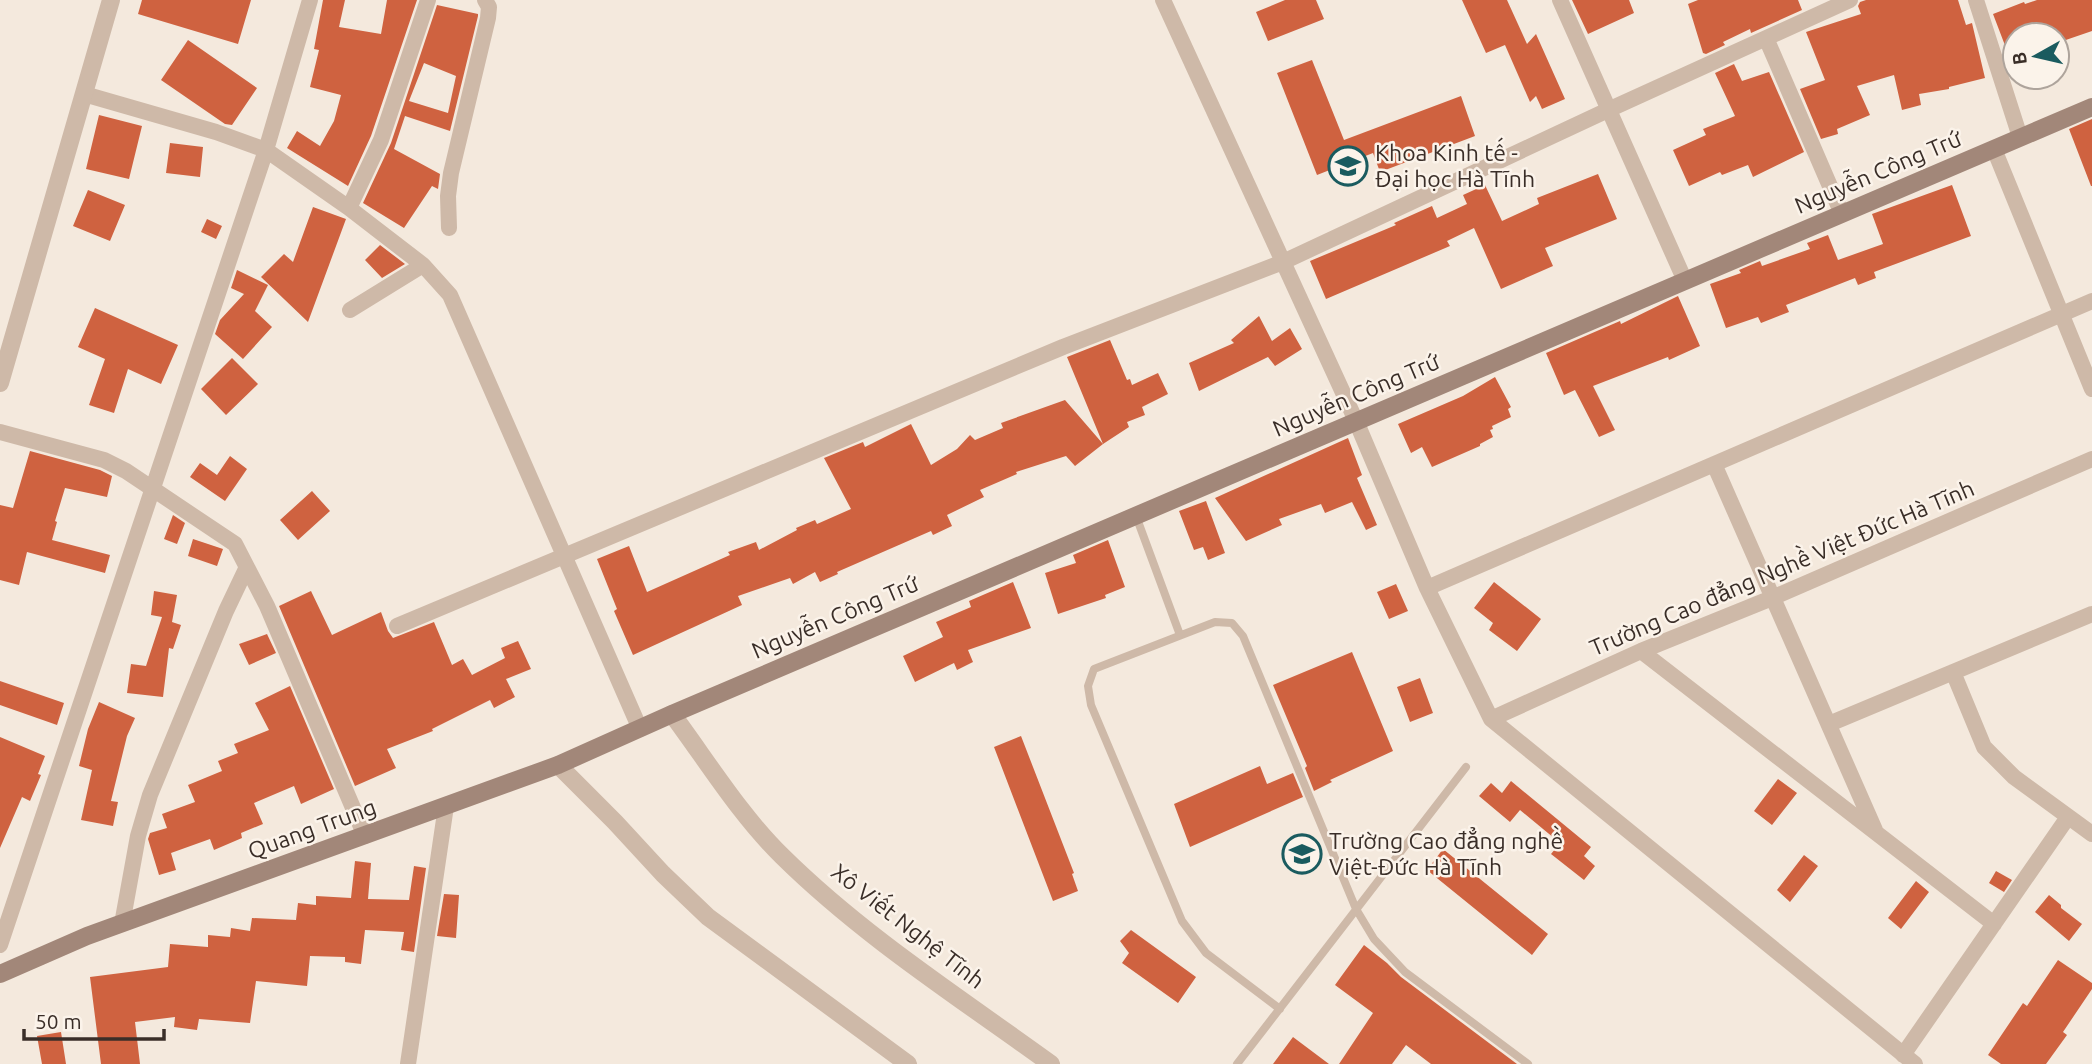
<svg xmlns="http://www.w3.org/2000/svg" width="2092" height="1064" viewBox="0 0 2092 1064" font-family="Ubuntu,sans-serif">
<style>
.building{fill:#cf6240;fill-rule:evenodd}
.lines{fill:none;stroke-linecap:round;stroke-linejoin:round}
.service{stroke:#ceb9a8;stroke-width:8}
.minor{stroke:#ceb9a8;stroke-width:16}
.tertiary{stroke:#ceb9a8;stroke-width:18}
.secondary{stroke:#a28779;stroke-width:18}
.labels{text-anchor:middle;stroke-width:5;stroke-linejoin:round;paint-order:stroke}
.poi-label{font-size:23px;fill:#3a2e28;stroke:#fbf3ea;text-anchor:start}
.street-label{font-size:23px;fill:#3a2e28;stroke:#fbf3ea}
</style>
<rect width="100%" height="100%" fill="#f4e9dd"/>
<path class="building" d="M142 0H251L238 44 138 14Z
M323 0H345L339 27 381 34 387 0H417L371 136 348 186 287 148 297 131 320 146 334 121 341 95 310 87 319 50 314 49Z
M1285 0H1316L1324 19 1268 41 1256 12Z
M1462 0H1507L1527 44 1536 34 1565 99 1542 109 1536 96 1530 102 1505 45 1486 53Z
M1572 0H1629L1634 13 1588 34Z
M1698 0H1798L1802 10 1751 33 1750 29 1723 42 1725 45 1706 54 1703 53 1688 4Z
M1866 0H1958L1966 25 1972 23 1985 78 1949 87V89L1919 94 1921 105 1902 110 1894 75 1857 86 1870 115 1837 129 1838 134 1821 139 1800 89 1825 80 1806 32 1861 14 1858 6 1860 2Z
M2037 0H2092V31L2057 43V35H2015L2014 69 1993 14 2024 2 2025 4Z
M437 5 478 14V16L450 131 405 116 394 149 440 174 438 189 432 186 404 228 363 203 391 143ZM424 63 456 76 448 113 409 101Z
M188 40 257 88 232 125 225 124 161 80Z
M1312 60 1344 140 1461 96 1475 136 1380 172 1373 153 1317 175 1277 73Z
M1734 64 1742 81 1769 72 1804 152 1753 177 1748 165 1722 175 1720 172 1689 186 1673 150 1706 135 1703 129 1735 116 1715 73Z
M99 115 142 126 129 179 86 169Z
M2092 119V186H2091L2069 129Z
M170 143 203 147 200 177 166 173Z
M1598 174 1617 219 1545 248 1553 266 1501 289 1474 228 1447 241 1450 246 1326 299 1310 261 1396 225 1394 223 1432 206 1437 218 1467 204 1463 195 1485 185 1502 221 1539 204 1537 198Z
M1952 185 1971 236 1874 272 1876 278 1858 285 1855 278 1786 305 1789 312 1761 323 1758 317 1726 328 1710 284 1741 273 1739 270 1760 261 1762 266 1810 249 1807 243 1828 235 1838 260 1883 244 1872 214Z
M88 190 125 205 110 241 73 226Z
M313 207 346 219 308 322 261 277 284 254 293 262Z
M207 219 222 226 216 239 201 232Z
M380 245 405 264 382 278 365 260Z
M237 270 268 285 255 311 272 327 243 359 215 334 220 320 244 294 231 288Z
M1678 296 1700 346 1669 360 1668 357 1593 386 1615 430 1599 437 1575 390 1564 395 1546 353 1620 321 1621 324Z
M95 308 178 345 161 384 128 369 114 413 89 405 105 359 78 347Z
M1259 316 1272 341 1290 328 1302 349 1275 366 1268 357 1199 391 1189 363 1234 343 1231 340Z
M1110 340 1127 380 1130 379 1132 385 1158 373 1168 394 1142 407 1145 415 1127 422 1129 427 1103 444 1067 357Z
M232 358 258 384 226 415 201 389Z
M1495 377 1511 407 1508 409 1511 417 1492 426 1493 429 1490 430 1493 437 1480 444V446L1432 467 1422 447 1411 453 1398 424 1463 396Z
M1065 400 1103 444 1075 466 1066 456 1016 472 1017 474 980 490 984 497 947 515 952 526 933 535 931 531 837 572 838 574 820 582 815 572 793 584 790 578 738 596 742 605 633 655 614 611 617 609 597 559 629 546 647 592 730 555 728 552 756 542 759 550 797 530 796 528 815 520 817 524 851 509 824 458 863 442 865 447 911 424 931 465 957 449 970 435 975 440 1003 428 1001 423Z
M1348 438 1362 475 1357 478 1377 525 1366 530 1352 502 1325 513 1321 504 1279 519 1282 525 1246 541 1215 498Z
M30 451 100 470 112 476 107 497 65 488 55 521 57 522 52 540 110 555 105 573 27 552 19 585 0 580V505L13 508Z
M230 456 247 469 225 501 190 477 200 463 217 475Z
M312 491 330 511 298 540 280 520Z
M1206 501 1225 553 1208 560 1203 547 1194 550 1179 511Z
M173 515 185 523 177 544 164 539Z
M193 539 223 549 217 566 188 556Z
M1108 540 1125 587 1105 595 1106 598 1058 614 1045 573 1076 563 1073 555Z
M1013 582 1031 628 968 650 973 662 957 670 954 663 915 682 903 656 943 637 936 622 971 607 969 601Z
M1494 582 1541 619 1517 651 1489 630 1493 623 1474 608Z
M1396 584 1408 611 1389 619 1377 592Z
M154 591 177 595 172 622 181 625 173 649 169 648 163 697 127 693 131 664 146 666 162 617 151 615Z
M311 591 332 635 381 612 388 631 393 638 434 622 452 665 463 659 472 675 505 658 501 648 518 641 531 669 506 679 515 697 494 708 490 700 432 729 433 731 387 749 396 768 355 786 279 606Z
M267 634 276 653 249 665 239 644Z
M1352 652 1393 751 1330 780 1332 782 1314 791 1305 768 1307 766 1273 685Z
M1420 678 1433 713 1410 722 1397 687Z
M0 681 64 703 57 725 0 705Z
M290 686 334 789 301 804 294 786 254 803 263 824 241 833 242 838 214 850 210 839 171 853 176 870 159 875 148 839 150 833 167 828 162 814 195 802 188 785 222 771 218 761 238 753 234 744 269 730 255 703Z
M99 702 135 718 127 736 111 801 118 802 113 826 81 820 92 770 79 766 88 729Z
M1021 736 1074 873 1072 874 1078 891 1053 901 994 747Z
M0 737 45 756 38 774 41 775 30 801 22 797 0 848Z
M1260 766 1267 784 1293 773 1303 797 1190 847 1174 804Z
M1778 779 1797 793 1772 825 1754 811Z
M1511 781 1591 847 1584 856 1595 866 1584 880 1551 854 1560 843 1520 810 1510 822 1479 796 1491 783 1502 793Z
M1443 849 1548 934 1532 955 1427 870Z
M1804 855 1818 866 1790 902 1777 890Z
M355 861 371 863 368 899 409 900 414 866 426 868 414 952 401 950 404 932 365 930 361 964 345 962V957L310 956 307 986 256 981 250 1023 199 1019 197 1030 174 1027 175 1017 135 1022 140 1064H101L90 977 168 967 170 944 208 947V935L230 937 231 928 250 931 252 918 296 920 298 903 316 905V896L351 898Z
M1996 871 2012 880 2004 892 1989 883Z
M1916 881 1929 892 1901 929 1888 918Z
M444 894 459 895 456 938 437 936Z
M2049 895 2061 905V908L2082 924 2069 941 2035 912Z
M1131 930 1196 977 1178 1003 1122 963 1129 953 1120 941Z
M1364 945 1387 963 1401 977 1517 1064H1431L1406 1045 1392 1064H1339L1373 1013 1335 985Z
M2058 960 2092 983V989L2063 1032 2067 1035 2046 1064H2001L1988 1055 2023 1003 2027 1006Z
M61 1032 66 1064H42L37 1036Z
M1293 1037 1329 1064H1273Z"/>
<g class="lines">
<path class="service" d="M1136 516 1180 635
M1280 1009 1206 953 1182 921 1091 705 1088 686 1094 669 1215 622 1232 623 1243 636 1356 909 1374 939 1405 972 1528 1064
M1237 1064 1466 767"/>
<path class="minor" d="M1163 0 1356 421 1427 588 1491 719 1915 1064
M1560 0 1685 281
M1976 0 2020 137
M1766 38 1842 214
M84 94 216 132 266 150 349 208 423 265 450 295 640 729
M1994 149 2092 389
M349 208 381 140 428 0
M449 228 448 196 451 173 488 18 489 7 485 0
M350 310 423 265
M0 432 104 460 126 471 235 544 267 606 365 836
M1714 464 1875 830
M1427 588 2092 301
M397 626 1063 347 1283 262 1608 110 1850 0
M1641 651 1994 924
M1953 672 1984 747 2014 777 2092 834
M1491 719 1641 651 1772 598 2092 459
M1829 724 2092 614
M122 924 138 836 150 795 226 611 246 569
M0 945 266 150 310 0
M1903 1055 2068 817
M408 1064 446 806"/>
<path class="tertiary" d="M0 383 111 0
M672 714C707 761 740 815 782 856 863 936 960 998 1051 1064
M558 765 615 822 663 874 708 917 908 1064"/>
<path class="secondary" d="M0 974 87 936 558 765 672 714 2092 107"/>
</g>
<defs>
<g id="university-ring" transform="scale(2.0125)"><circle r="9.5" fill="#fbf3ea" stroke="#1a5b5f" stroke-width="1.5"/><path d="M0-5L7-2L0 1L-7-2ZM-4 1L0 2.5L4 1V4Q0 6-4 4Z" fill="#1a5b5f"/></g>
</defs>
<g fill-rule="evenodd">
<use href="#university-ring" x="1348" y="166"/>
<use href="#university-ring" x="1302" y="854"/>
</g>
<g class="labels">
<g class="poi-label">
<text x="1375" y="161">Khoa Kinh tế -<tspan x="1375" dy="26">Đại học Hà Tĩnh</tspan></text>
<text x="1329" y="849">Trường Cao đẳng nghề<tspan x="1329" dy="26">Việt-Đức Hà Tĩnh</tspan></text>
</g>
<g class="street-label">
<text transform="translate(1878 172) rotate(-23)" y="8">Nguyễn Công Trứ</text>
<text transform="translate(1356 395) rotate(-23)" y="8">Nguyễn Công Trứ</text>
<text transform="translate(1782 568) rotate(-23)" y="8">Trường Cao đẳng Nghề Việt Đức Hà Tĩnh</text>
<text transform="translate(835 617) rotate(-23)" y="8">Nguyễn Công Trứ</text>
<text transform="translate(312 829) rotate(-20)" y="8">Quang Trung</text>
<text transform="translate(908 926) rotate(38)" y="8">Xô Viết Nghệ Tĩnh</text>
</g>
</g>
<g transform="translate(2036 56) rotate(262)"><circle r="33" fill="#fbf3ea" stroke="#aea49c" stroke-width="2"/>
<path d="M0-5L12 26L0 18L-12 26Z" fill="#1a5b5f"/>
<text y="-10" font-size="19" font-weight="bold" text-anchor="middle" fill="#3a2e28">B</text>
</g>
<path d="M24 1029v10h140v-10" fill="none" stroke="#3a2e28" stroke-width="3.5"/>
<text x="35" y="1029" font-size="21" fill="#3a2e28" stroke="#fbf3ea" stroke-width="5" paint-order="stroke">50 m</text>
</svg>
